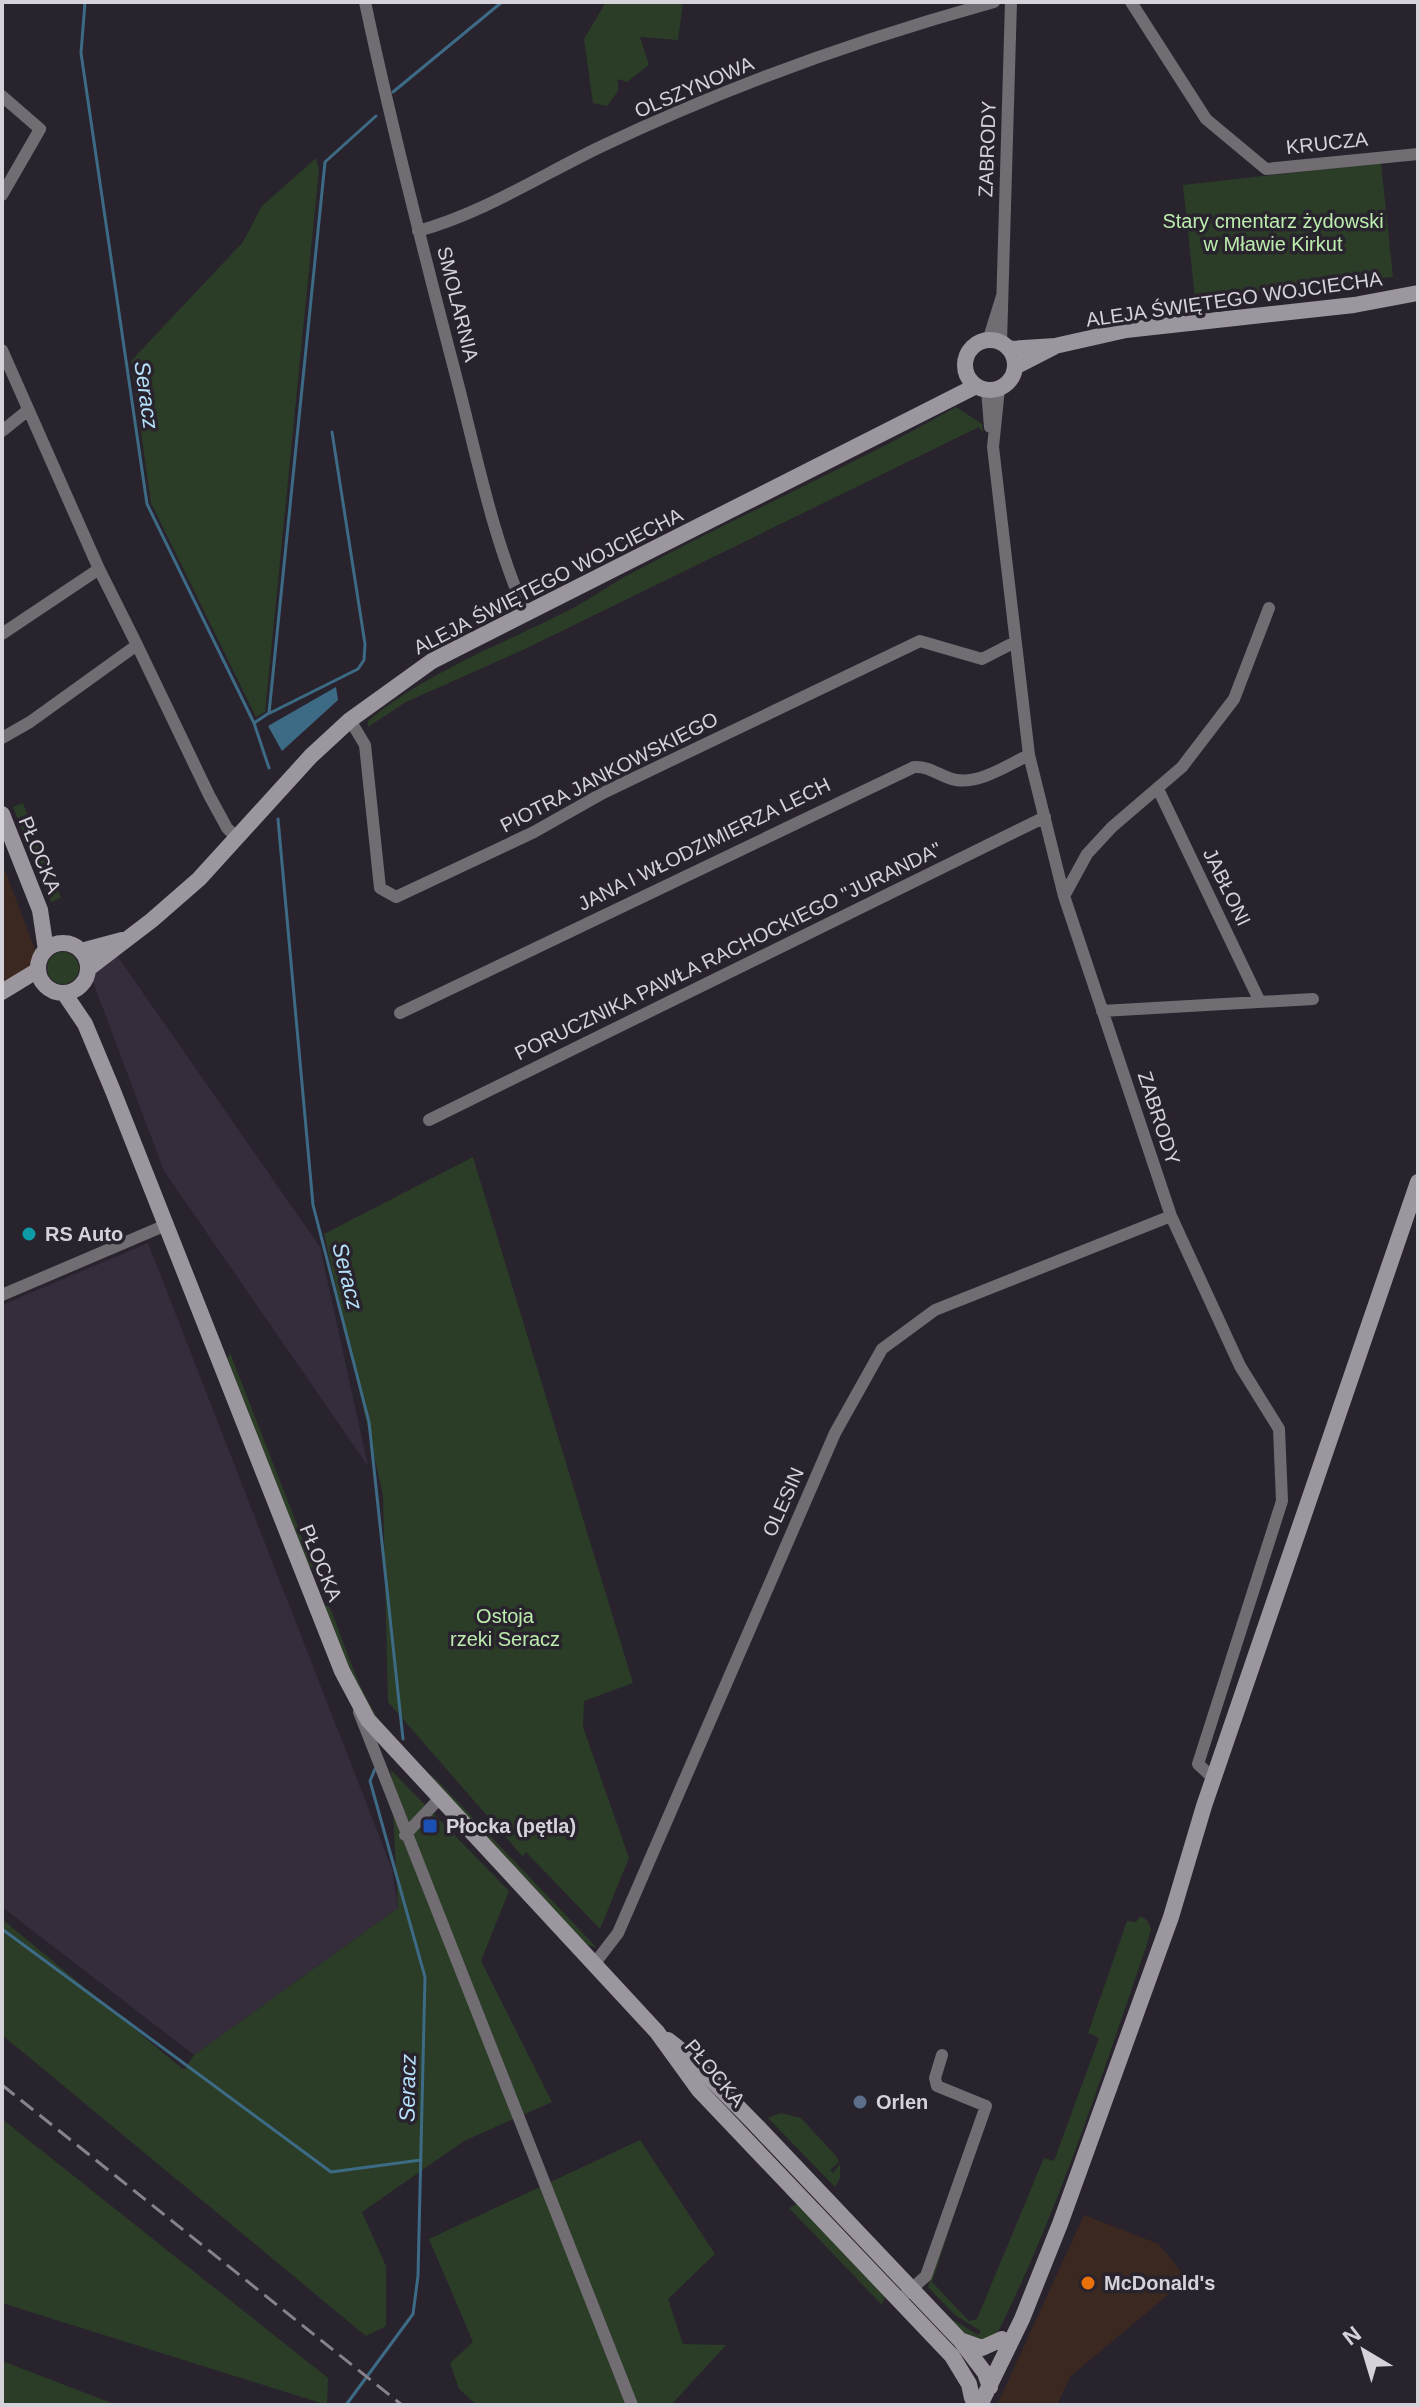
<svg xmlns="http://www.w3.org/2000/svg" width="1420" height="2407" viewBox="0 0 1420 2407" font-family="Helvetica,sans-serif">
<style>
.commercial{fill:#3a2821}
.built{fill:#352c3c}
.green{fill:#2b3d27}
.water{fill:#3d6b85}
.lines{fill:none;stroke-linecap:round;stroke-linejoin:round}
.stream{stroke:#3d6b85;stroke-width:3}
.street{stroke:#716d73;stroke-width:12}
.secondary{stroke:#9c969f;stroke-width:16}
.rail{stroke:#87828b;stroke-width:3;stroke-dasharray:16 8;stroke-linecap:butt}
.culture-dot{fill:#0f9aa8;stroke:#29232e;stroke-width:3}
.transit-dot{fill:#1a4fb4;stroke:#29232e;stroke-width:3}
.service-dot{fill:#5c6f8a;stroke:#29232e;stroke-width:3}
.food-dot{fill:#e8710a;stroke:#29232e;stroke-width:3}
.labels{text-anchor:middle;stroke-width:7;stroke-linejoin:round;paint-order:stroke}
.street-label{font-size:20px;fill:#d6d2d9;stroke:#29232e}
.park-label{font-size:20px;fill:#bcecae;stroke:#29232e}
.poi-label{font-size:20px;font-weight:bold;fill:#d6d2d9;stroke:#29232e;text-anchor:start}
.water-label{font-size:22px;font-style:italic;fill:#b5e0fa;stroke:#29232e}
</style>
<rect width="100%" height="100%" fill="#29232e"/>
<path class="commercial" d="M2 862 42 968 2 985Z
M1084 2215 1159 2244 1187 2279 1071 2376 1057 2405H997Z"/>
<path class="built" d="M116 954 320 1247 368 1466 164 1171 90 974Z
M148 1243 392 1869 398 1908 194 2055 2 1907V1305Z"/>
<path class="green" d="M606 2H683L678 40 640 37 649 65 627 82 618 79V91L607 106 593 103 584 39Z
M316 158 319 169 265 712 256 717 151 503 131 361 243 242 262 206Z
M1381 163 1393 277 1195 298 1183 185Z
M956 407 982 424 983 433 979 427 525 649 406 702 368 727V721C427 672 501 645 569 610 591 599 610 584 632 573 739 515 850 467 956 407Z
M23 803 61 898 51 902 13 807Z
M47 968a16 16 0 1 1 32 0a16 16 0 1 1-32 0Z
M473 1157 633 1683 584 1701 583 1727 629 1858 600 1929 526 1852 523 1857 388 1702 383 1495 324 1234Z
M230 1353 314 1568 309 1567 227 1359Z
M329 1605C359 1682 368 1727 437 1780L597 1948 586 1944 408 1758C366 1713 346 1663 323 1607Z
M391 1770 509 1891 481 1961 552 2102 464 2141 362 2212 386 2266V2326L366 2336 2 2035V1919L184 2070 194 2055 398 1908Z
M1140 1916 1147 1920 1151 1929 1146 1947C1101 2078 1059 2210 997 2334L984 2342 966 2336 945 2315 978 2335 981 2331 955 2315 928 2287 958 2203 932 2282 969 2321 977 2319 1044 2158 1054 2161 1099 2038 1088 2033 1127 1921 1136 1922Z
M781 2113 801 2118 836 2156 839 2162 830 2170 833 2173 840 2164V2178L835 2187 768 2118Z
M2 2119 328 2378 327 2405 2 2303Z
M640 2140 715 2254 668 2299 683 2344 726 2345 671 2405H477L459 2389 450 2363 473 2342 429 2239Z
M797 2204 885 2296 882 2305 789 2208Z
M2 2361 117 2405H2Z"/>
<path class="water" d="M336 687 338 700 282 751 268 726Z"/>
<g class="lines">
<path class="stream" d="M85 2 81 53 147 504 254 723 269 768
M393 92 502 2
M270 713 358 669 364 660 365 644 332 432
M254 723 269 713 325 162 376 116
M278 819 313 1205 369 1422 403 1739
M2 1929 331 2172 421 2160
M346 2405 413 2314 418 2276 425 1977 370 1781 375 1769"/>
<path class="street" d="M365 2C392 129 424 254 457 380 477 457 493 540 526 613
M1131 2 1206 119 1266 169 1418 154
M2 96 40 129 2 195
M418 231C483 213 540 176 600 147 726 87 860 39 994 2
M988 341 1002 296
M1001 343 1011 2
M2 350 99 569 137 645
M999 389 993 447 1029 755 1064 896 1171 1216 1240 1366 1279 1429 1282 1501 1198 1764 1213 1778
M987 390 990 427
M2 431 27 411
M2 634 99 569
M350 720 365 745 380 888 396 897 534 832 603 793 920 641 982 659 1015 642
M2 738 30 722 137 645 209 795 227 828 237 838
M1158 789 1260 1002
M1064 896 1087 854 1112 827 1182 767 1234 699 1269 608
M1102 1011 1313 999
M400 1013 914 767C931 766 940 777 956 780 980 784 1008 765 1029 755
M429 1120 1045 817
M2 1295 166 1225
M359 1712 632 2405
M405 1835 439 1799
M595 1963 618 1933 835 1433 882 1349 935 1310 1171 1216
M906 2294 926 2276 986 2106 937 2086 935 2078 942 2055"/>
<path class="secondary" d="M965 365a25 25 0 1 1 50 0a25 25 0 1 1-50 0Z
M1009 349 1055 346 1126 330 1354 305 1418 293
M1015 367 1054 347
M2 814 40 910 46 950
M38 968a25 25 0 1 1 50 0a25 25 0 1 1-50 0Z
M81 951 122 940
M88 969 152 920 199 879 311 756 350 720 432 661 976 386
M2 992 38 970
M64 993 85 1024 113 1091 342 1671 368 1720 657 2032 699 2090 952 2356 969 2384 972 2398
M668 2040 686 2054 753 2122 960 2340 985 2373 990 2387
M960 2340 982 2348 1002 2339
M980 2405 1022 2319 1060 2224 1171 1917 1204 1806 1418 1182"/>
<path class="rail" d="M2 2085 402 2405"/>
</g>
<circle class="culture-dot" cx="29" cy="1234" r="8"/>
<rect class="transit-dot" x="422" y="1818" width="16" height="16" rx="4"/>
<circle class="service-dot" cx="860" cy="2102" r="8"/>
<circle class="food-dot" cx="1088" cy="2283" r="8"/>
<g class="labels">
<g class="street-label">
<text transform="translate(694 87) rotate(-23)" y="7">OLSZYNOWA</text>
<text transform="translate(1327 143) rotate(-6)" y="7">KRUCZA</text>
<text transform="translate(987 149) rotate(-88)" y="7">ZABRODY</text>
<text transform="translate(1234 299) rotate(-8)" y="7">ALEJA ŚWIĘTEGO WOJCIECHA</text>
<text transform="translate(458 304) rotate(76)" y="7">SMOLARNIA</text>
<text transform="translate(548 581) rotate(-27)" y="7">ALEJA ŚWIĘTEGO WOJCIECHA</text>
<text transform="translate(609 772) rotate(-27)" y="7">PIOTRA JANKOWSKIEGO</text>
<text transform="translate(704 844) rotate(-26)" y="7">JANA I WŁODZIMIERZA LECH</text>
<text transform="translate(40 855) rotate(68)" y="7">PŁOCKA</text>
<text transform="translate(1227 887) rotate(64)" y="7">JABŁONI</text>
<text transform="translate(728 951) rotate(-26)" y="7">PORUCZNIKA PAWŁA RACHOCKIEGO "JURANDA"</text>
<text transform="translate(1159 1118) rotate(72)" y="7">ZABRODY</text>
<text transform="translate(783 1502) rotate(-66)" y="7">OLESIN</text>
<text transform="translate(321 1563) rotate(68)" y="7">PŁOCKA</text>
<text transform="translate(715 2073) rotate(50)" y="7">PŁOCKA</text>
</g>
<g class="park-label">
<text x="1273" y="228">Stary cmentarz żydowski<tspan x="1273" dy="23">w Mławie Kirkut</tspan></text>
<text x="505" y="1623">Ostoja<tspan x="505" dy="23">rzeki Seracz</tspan></text>
</g>
<g class="poi-label">
<text x="45" y="1241">RS Auto</text>
<text x="446" y="1833">Płocka (pętla)</text>
<text x="876" y="2109">Orlen</text>
<text x="1104" y="2290">McDonald's</text>
</g>
<g class="water-label">
<text transform="translate(147 395) rotate(82)" y="8">Seracz</text>
<text transform="translate(348 1276) rotate(76)" y="8">Seracz</text>
<text transform="translate(407 2088) rotate(-89)" y="8">Seracz</text>
</g>
</g>
<rect width="1420" height="2407" fill="none" stroke="#d6d2d9" stroke-width="8"/>
<g transform="translate(1364 2351) rotate(322)" stroke="#29232e" stroke-width="6" paint-order="stroke">
<path d="M0-6L14 30L0 20L-14 30Z" fill="#d6d2d9"/>
<text y="-12" font-size="22" font-weight="bold" text-anchor="middle" fill="#d6d2d9">N</text>
</g>
</svg>
